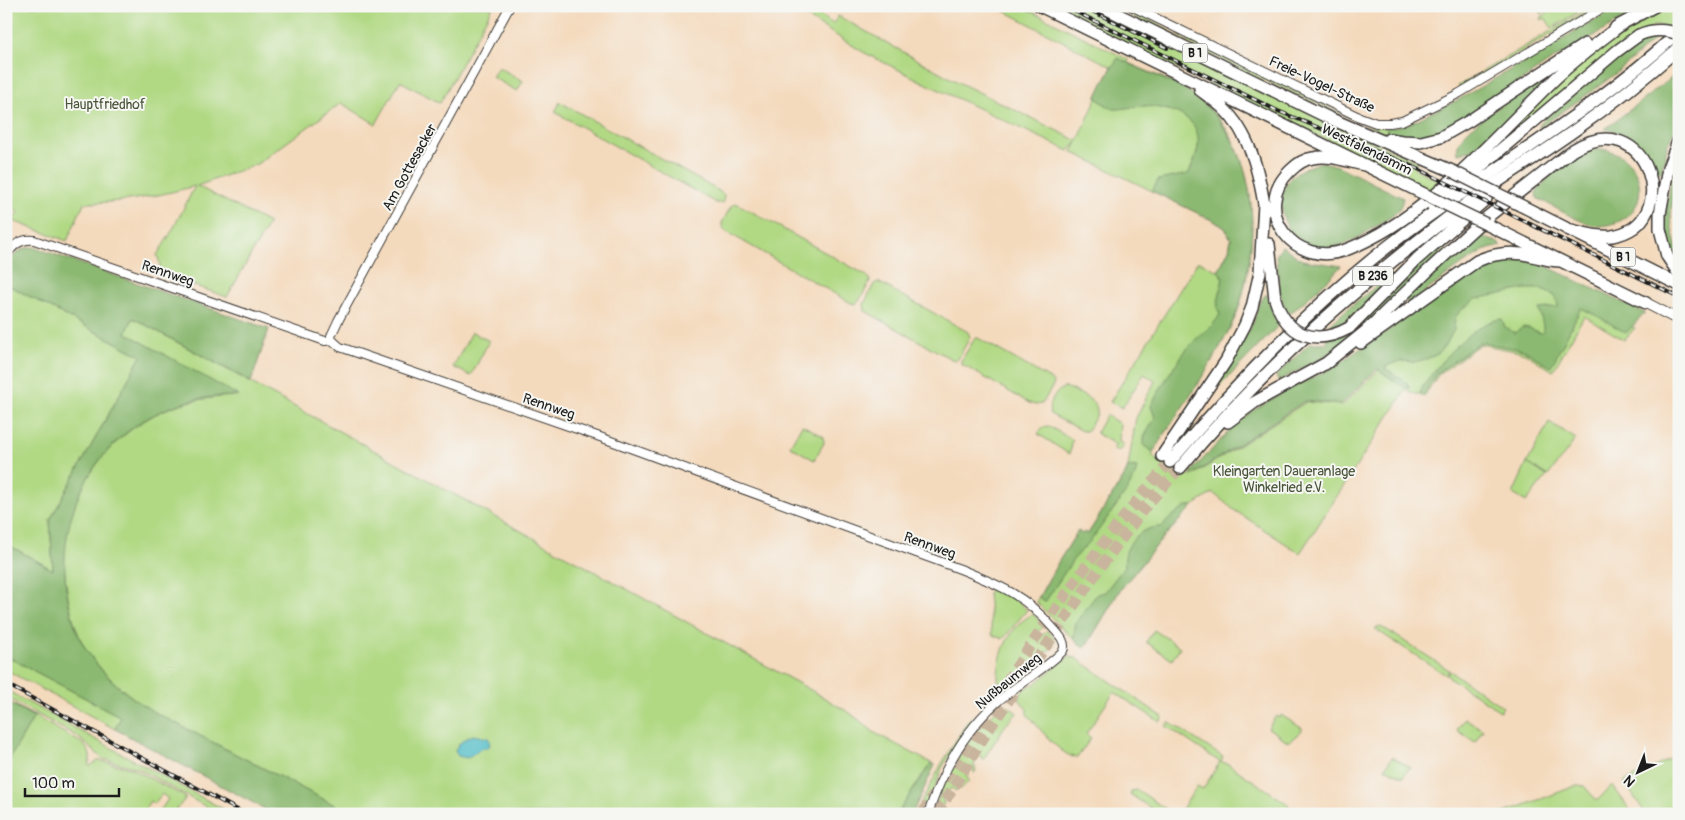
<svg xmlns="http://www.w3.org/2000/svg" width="1685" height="820" viewBox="0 0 1685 820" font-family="Pangolin,sans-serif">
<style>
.green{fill:#b1d984;stroke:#667a50}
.forest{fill:#8cb972;stroke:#546a47}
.water{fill:#4ebbc8;stroke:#356c72}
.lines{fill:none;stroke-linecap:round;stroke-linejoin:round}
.highway-tunnel{stroke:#c9b49d;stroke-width:11;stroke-dasharray:11 5.5;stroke-linecap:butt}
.minor-casing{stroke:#3c3834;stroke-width:10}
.major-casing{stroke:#3c3834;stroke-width:12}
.highway-casing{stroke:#3c3834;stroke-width:14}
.minor{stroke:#fff;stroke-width:8}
.major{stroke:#fff;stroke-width:10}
.highway{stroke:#fff;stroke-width:11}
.rail-casing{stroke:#1c1c1c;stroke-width:4}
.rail{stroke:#f6f6f2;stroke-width:2;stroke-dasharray:5.5;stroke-linecap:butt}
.highway-bridge-casing{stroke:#3c3834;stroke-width:14;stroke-linecap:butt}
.highway-bridge{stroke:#fff;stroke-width:11}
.labels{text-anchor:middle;stroke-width:4;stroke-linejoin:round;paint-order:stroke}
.shield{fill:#f6f6f2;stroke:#5d5d5c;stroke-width:1}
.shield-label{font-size:12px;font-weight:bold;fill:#1c1c1c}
.street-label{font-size:14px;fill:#1c1c1c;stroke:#f6f6f2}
.park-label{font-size:14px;fill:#49553b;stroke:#f6f6f2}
</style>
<rect width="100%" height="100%" fill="#f6f6f2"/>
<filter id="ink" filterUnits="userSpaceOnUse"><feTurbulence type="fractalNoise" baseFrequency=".02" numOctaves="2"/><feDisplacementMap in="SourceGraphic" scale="10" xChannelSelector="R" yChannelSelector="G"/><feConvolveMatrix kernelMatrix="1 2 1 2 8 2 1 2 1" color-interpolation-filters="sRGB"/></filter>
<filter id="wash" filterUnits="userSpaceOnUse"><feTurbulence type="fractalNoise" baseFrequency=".0096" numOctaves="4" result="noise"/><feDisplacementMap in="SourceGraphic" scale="20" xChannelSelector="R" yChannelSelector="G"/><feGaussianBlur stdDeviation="1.12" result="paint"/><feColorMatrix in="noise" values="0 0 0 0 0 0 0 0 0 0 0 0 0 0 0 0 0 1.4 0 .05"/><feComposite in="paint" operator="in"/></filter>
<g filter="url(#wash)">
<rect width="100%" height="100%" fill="#f4dabd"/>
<path class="green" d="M6 6H493L440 103 400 81 376 124 341 103 257 164 197 186 269 223 227 297 158 273 160 264 157 255 172 231 195 186C159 196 122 203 84 203L67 241 13 221 18 211 6 207Z
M789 6H807L833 24 838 16 954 80 1078 141 1105 79 1112 67 995 6H1021L1129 60 1128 63C1146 71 1174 81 1190 92 1251 133 1260 213 1246 280 1243 293 1240 307 1234 320 1212 366 1180 408 1153 452V457L1182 475 1192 476 1306 402 1343 405 1413 336 1475 298 1508 289 1544 288 1635 328 1624 340 1584 316 1553 371 1525 353 1480 344 1438 375 1424 397 1406 390 1300 553 1234 510 1213 493 1193 506 1162 539 1120 590 1085 648 1079 645 1036 602 1059 561 1078 531 1082 534 1084 532 1088 534 1125 475 1128 467 1136 418 1155 381 1144 374 1122 408 1110 402 1198 261 1218 271 1229 250 1231 238 1225 228 1214 221 1072 152 1077 142 1069 151 931 86 863 52Z
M1049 6H1091L1336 126 1417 161 1414 168 1443 183 1435 190H1430Z
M1112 6H1121L1168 29V31L1189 42 1191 40 1354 119 1367 125 1386 128 1389 135 1261 79Z
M1545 6H1573L1577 13 1552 28 1545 18 1542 20 1541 18 1548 12 1546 10 1542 14 1539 9Z
M1593 6H1598L1466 85 1461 88 1458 86Z
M1664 6H1679V23L1675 27 1653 26 1472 170 1560 78 1609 38Z
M498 67 523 81 517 91 492 77Z
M560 102 719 191 724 195V198L722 203H716L555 112Z
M736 203 866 275 869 278 870 282 859 301 856 304 851 303 725 231 722 226V223L731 206Z
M878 282 968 332 970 337 958 359 955 360 951 359 865 311 864 304 874 284Z
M6 284 141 356 50 520 53 570 12 547 6 557Z
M133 318 816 693 850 713 875 733 931 763 897 814H352L154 712C128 696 105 677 87 651 76 634 70 610 67 590 52 511 100 434 174 406 195 399 216 397 238 396L126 333Z
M472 332 489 341 471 376 453 367Z
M975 338H978L1050 379 1054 384 1042 404 1035 405 1029 403 961 364V361Z
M1066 387C1078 394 1105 401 1095 418 1092 422 1090 427 1086 431H1082L1050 414C1047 404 1056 390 1066 387Z
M1106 415 1120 424 1119 442 1123 444V447L1118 451 1113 449 1116 445 1096 433Z
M1549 422 1576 439 1548 476 1527 463Z
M802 425 823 436 824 443 814 460 790 446Z
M1048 426 1073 440 1070 445 1072 446 1069 454 1038 434 1043 427Z
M1527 463 1547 476 1526 502 1513 494Z
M991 588C1003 594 1018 599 1027 610L1003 639 992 635 988 594Z
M1033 614 1044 626 1038 632 1041 636 1047 630 1054 638V646L1005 687 999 683 998 679C998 654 1009 626 1033 614Z
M1380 627 1387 630 1449 670 1446 675 1375 629Z
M1154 630 1180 647 1172 660 1146 642Z
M6 656 121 717 115 729 6 670Z
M1068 657 1076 658 1163 717 1160 722 1114 692 1086 734 1091 738 1077 758C1059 755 1038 726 1026 713L1028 711 1019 699 1023 689 1036 683Z
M1450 671 1503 707 1500 711 1447 676Z
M6 690 232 814H219L137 768 103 759 78 737 6 697Z
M6 700 82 743C89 750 93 756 88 765L90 766 97 761H102L133 769 185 797V799L173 814H158L168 799 162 794 154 804 150 801 142 814H6V765L34 717 6 702Z
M1007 705 1017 713 1005 726 983 760 980 755 974 764 976 771 974 773 972 767 966 775 969 781 962 788 955 791 952 788 942 795 944 803 942 806 939 803 937 811 938 814H934C941 784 957 758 976 734 984 724 994 708 1007 705Z
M1281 715 1303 729 1289 742 1268 728 1276 716 1279 718Z
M977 716 957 743 942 768 925 814H918L922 801 941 765 967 722Z
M1465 718 1483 730 1475 742 1457 730Z
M1169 722 1223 757 1221 762 1228 764 1288 804 1291 814H1179L1197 786 1203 789 1220 762 1166 726Z
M1679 755V814H1646L1624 782Z
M1392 757 1410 767 1403 777 1385 768Z
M1578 785 1584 786 1597 801 1612 785 1633 814H1501Z
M1136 789 1173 814H1159L1130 794 1133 790 1135 791Z"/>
<path class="forest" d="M1620 6H1646L1552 60 1484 106 1449 127 1424 138 1389 135 1386 128 1408 124 1458 100Z
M1658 35C1624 72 1580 99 1539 128L1540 124 1546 118 1611 62 1641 39Z
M1118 58C1134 66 1150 73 1166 80 1174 84 1182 87 1190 92 1198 97 1205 105 1212 112 1254 157 1258 222 1246 279 1243 293 1240 307 1234 319 1213 366 1180 409 1153 452L1144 446V437L1155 418 1151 406C1162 385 1175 363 1191 344 1201 333 1214 327 1220 314L1217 308 1223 277 1218 271 1229 250 1231 239 1225 228 1214 221 1152 191 1158 180 1188 174C1213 128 1190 110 1144 106 1136 106 1118 110 1113 109 1107 107 1101 101 1096 98L1105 79Z
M1679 72V121L1668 144 1661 172H1657C1646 145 1634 135 1605 129Z
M1543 78 1547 81 1504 124 1471 151 1458 153C1458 150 1457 147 1458 145 1461 128 1526 89 1543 78Z
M1592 150C1596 150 1602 149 1607 150 1646 160 1653 212 1612 224 1605 226 1596 227 1589 224 1573 219 1553 206 1537 198L1536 193C1549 174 1570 157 1592 150Z
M1679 158C1679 177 1672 195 1671 214 1670 232 1679 248 1679 265 1661 242 1664 219 1669 193 1671 181 1673 169 1679 158Z
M1322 162 1338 166 1403 198C1402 202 1401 206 1399 209 1395 216 1378 225 1371 229 1357 239 1337 250 1318 248 1306 246 1291 235 1286 224 1279 211 1281 191 1289 180 1296 170 1312 165 1322 162Z
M1463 228 1464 231 1351 339 1322 358 1278 381 1276 376 1310 343H1327L1328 327 1346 310 1390 275 1393 276 1362 308 1345 322 1352 330 1420 262 1456 229Z
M1479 236 1497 242 1501 246 1485 250 1464 263 1418 297 1407 303 1406 298 1470 240Z
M1282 246 1302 260 1341 266 1329 279 1291 313 1285 308 1280 294 1276 256Z
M33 247 269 329 251 382 133 318 126 333 239 396C223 396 206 397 190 401 110 422 61 493 65 575 66 598 74 632 87 651 104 677 128 696 154 712L352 814H274L115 729 121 717 6 656V557L12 547 53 570 50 520 141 356 6 284C6 280 5 275 6 271 9 258 20 247 33 247Z
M1501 257 1531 259 1645 313 1626 333 1599 317 1581 308 1551 367 1524 350 1480 342 1436 374 1423 395 1419 393C1433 369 1472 321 1502 319L1505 327 1515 333 1523 327 1529 328 1540 333 1543 332V326L1539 309 1558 307 1557 301 1555 296 1540 289H1525L1476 299 1460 311 1455 318 1454 330 1448 341 1438 354 1424 360 1414 362 1401 361 1386 366 1385 368 1407 383 1410 388H1405L1377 369 1342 404 1305 401 1192 475 1191 472 1231 429 1254 410 1291 388 1332 368 1393 327 1476 266Z
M1266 294 1275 318 1279 325 1219 387 1217 386 1254 321 1259 303Z
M1128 467 1137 468 1135 476 1127 491 1092 539 1073 560 1045 602 1039 597 1059 561 1078 531 1082 534 1084 532 1088 534 1125 475Z
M1187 506H1193L1162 539 1120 590 1085 648 1073 639 1076 622 1097 594 1105 592 1125 566C1122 545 1141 526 1161 527L1171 517Z
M6 701 34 717 6 765Z
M931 763 935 765 912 814H897Z"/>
<path class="water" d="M473 735 488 738 490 741 489 747 480 749 467 758 458 756 455 751C457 743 466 738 473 735Z"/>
</g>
<g filter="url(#ink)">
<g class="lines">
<path class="highway-tunnel" d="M944 780C1013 670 1084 559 1170 462
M922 814 934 795
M937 814 987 732 1099 569 1145 507 1180 468"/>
<g class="minor-casing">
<path id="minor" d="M1131 6 1357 116 1376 123H1390L1402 121 1458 94 1606 6
M6 256C12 246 21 238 34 240L325 341 332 340 340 347 600 437 960 569C999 585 1025 595 1053 628 1059 635 1067 642 1063 651 1043 671 1017 684 996 703 962 733 942 772 928 814
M332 340 331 336 338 321 510 6"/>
</g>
<g class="major-casing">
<path id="major" d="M1646 303 1679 320"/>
</g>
<g class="highway-casing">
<path id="highway" d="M1040 6 1420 192
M1101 6 1329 118 1452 171
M1616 27 1655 6
M1200 90C1208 96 1215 101 1222 107 1251 134 1259 173 1265 210
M1389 139 1402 141 1421 142 1441 137 1469 121 1585 44
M1679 139 1668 168 1660 214V229L1667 256 1679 274
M1365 165C1348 162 1330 154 1313 158 1304 159 1296 165 1290 171 1250 209 1294 271 1348 249 1428 218 1496 135 1557 77 1578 57 1600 41 1622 24
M1520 205 1679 285
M1433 207 1617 51 1639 35
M1486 224 1646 303
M1269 244 1275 299
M1349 328 1417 259 1486 199
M1361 343 1477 261C1495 253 1513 251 1532 256 1542 258 1550 261 1560 261
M1325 364 1366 331 1431 268 1481 222 1573 150C1648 103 1685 224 1612 236 1597 238 1581 232 1567 229
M1228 422 1255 402 1330 361
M1162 456 1226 361 1245 325 1252 307 1260 272 1264 204
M1170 462C1241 378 1320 297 1408 231 1498 165 1596 109 1679 32
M1180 468C1265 366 1362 281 1469 202 1503 177 1540 155 1575 130 1611 105 1646 77 1679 48"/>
</g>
<use href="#minor" class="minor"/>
<use href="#major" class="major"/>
<use href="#highway" class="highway"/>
<g class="rail-casing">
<path id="rail" d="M1064 6 1278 111 1412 166 1679 297
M1082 6 1167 48
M6 684 245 814"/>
</g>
<use href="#rail" class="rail"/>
<g class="highway-bridge-casing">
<path id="highway-bridge" d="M1639 35C1652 29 1665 29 1679 34
M1452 171 1520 205
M1420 192 1486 224
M1275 299C1287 337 1316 346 1349 328"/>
</g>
<use href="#highway-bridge" class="highway-bridge"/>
</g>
</g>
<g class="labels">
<g class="shield">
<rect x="1182.5" y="43.5" width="25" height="19" rx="4"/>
<rect x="1610.5" y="247.5" width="25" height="19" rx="4"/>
<rect x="1353" y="266.5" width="40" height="19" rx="4"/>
</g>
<g class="shield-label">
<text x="1195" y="57">B 1</text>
<text x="1623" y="261">B 1</text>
<text x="1373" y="280">B 236</text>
</g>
<g class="street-label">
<text transform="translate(1322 84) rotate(25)" y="5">Freie-Vogel-Straße</text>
<text transform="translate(1367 149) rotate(26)" y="5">Westfalendamm</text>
<text transform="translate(409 167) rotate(-61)" y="5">Am Gottesacker</text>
<text transform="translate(168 273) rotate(19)" y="5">Rennweg</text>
<text transform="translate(549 406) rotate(19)" y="5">Rennweg</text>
<text transform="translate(930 545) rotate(20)" y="5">Rennweg</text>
<text transform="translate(1008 681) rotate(-39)" y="5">Nußbaumweg</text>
</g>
<g class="park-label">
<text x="105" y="109">Hauptfriedhof</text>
<text x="1284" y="476">Kleingarten Daueranlage<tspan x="1284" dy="16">Winkelried e.V.</tspan></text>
</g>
</g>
<rect width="1685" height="820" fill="none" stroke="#f6f6f2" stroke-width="25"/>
<g transform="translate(1638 772) rotate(223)" stroke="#f6f6f2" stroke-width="4" paint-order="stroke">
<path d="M0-4L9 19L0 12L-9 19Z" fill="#1c1c1c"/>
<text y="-8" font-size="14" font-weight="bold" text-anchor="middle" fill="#1c1c1c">N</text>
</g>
<path d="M25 788v8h94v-8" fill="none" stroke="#1c1c1c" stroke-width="2.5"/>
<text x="32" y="788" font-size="15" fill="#1c1c1c" stroke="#f6f6f2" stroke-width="4" paint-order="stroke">100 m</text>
</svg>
